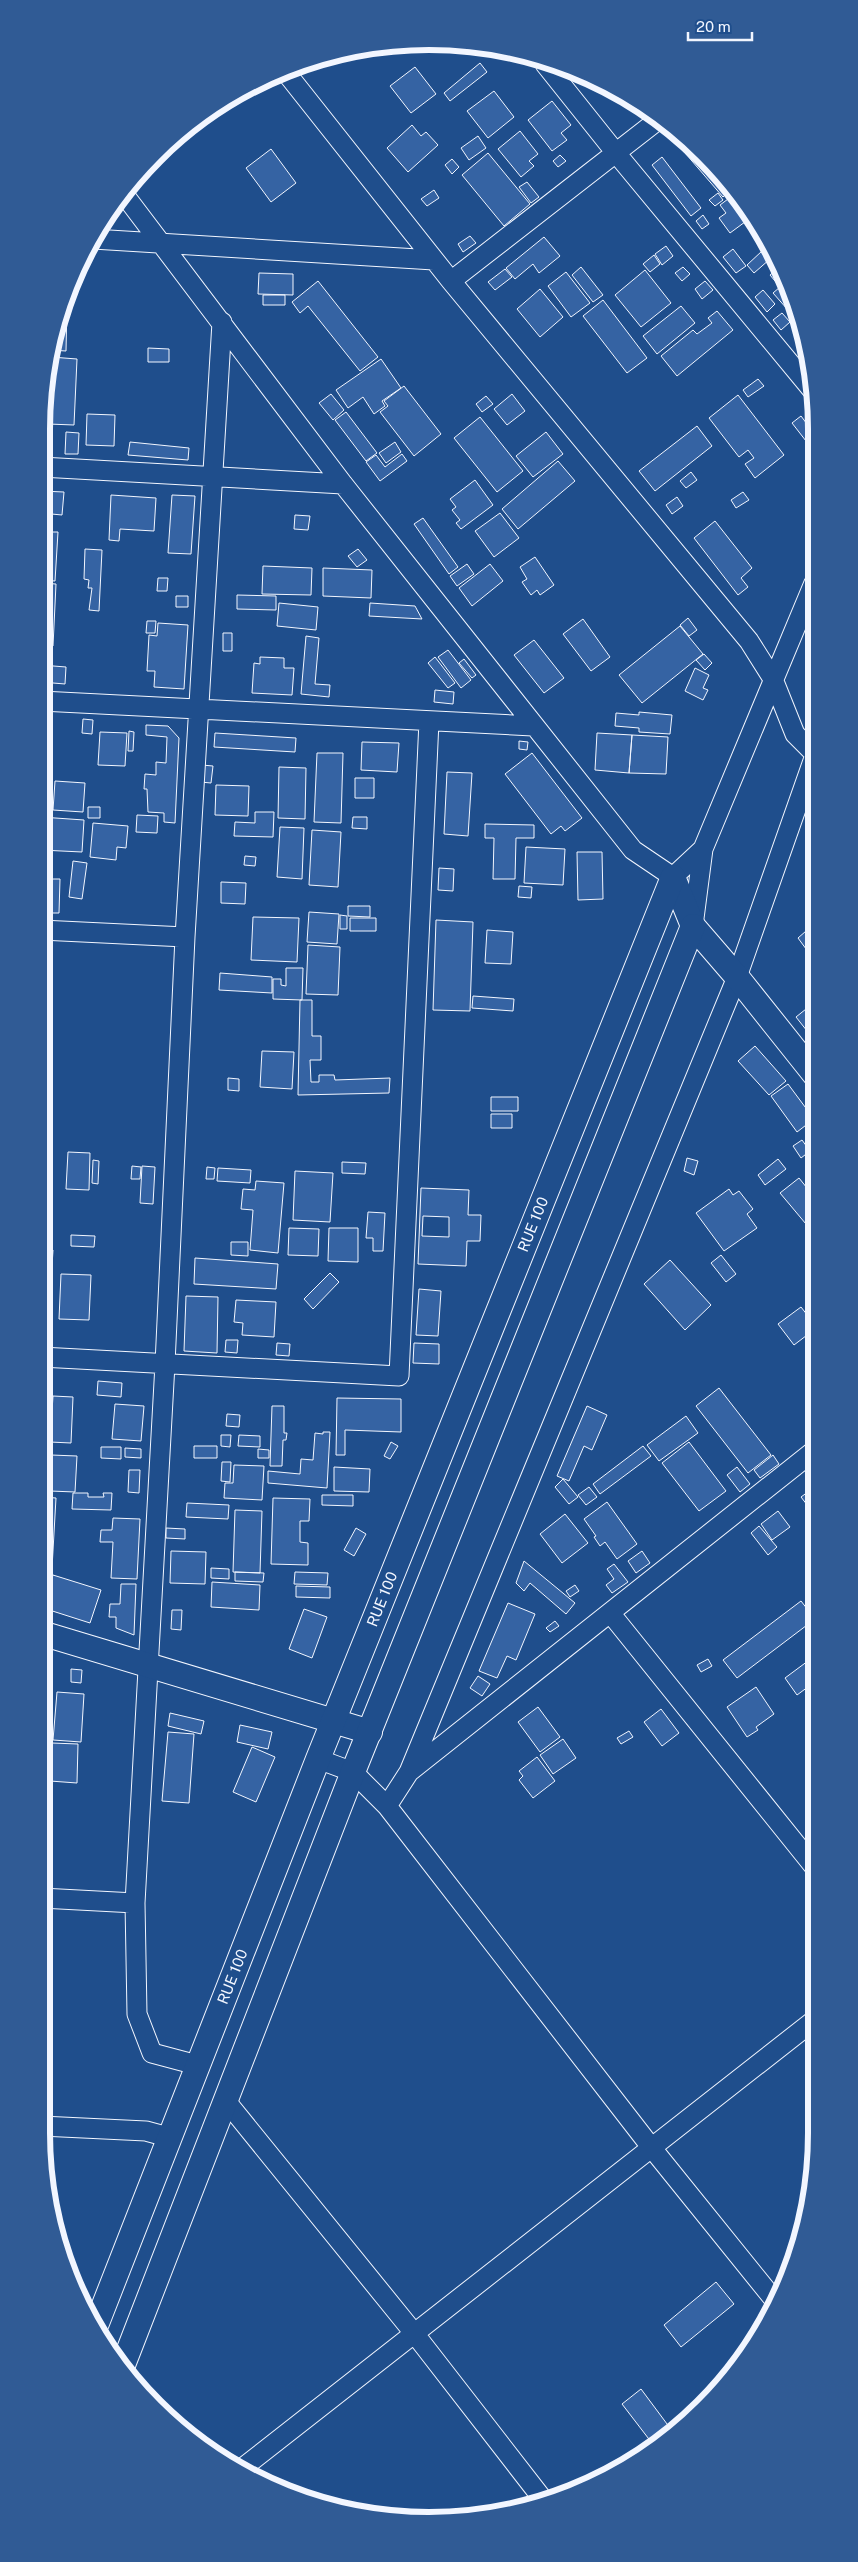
<svg xmlns="http://www.w3.org/2000/svg" width="858" height="2562" viewBox="0 0 858 2562" font-family="'Public Sans',sans-serif">
<style>
.building{fill:#3563a3;stroke:#f2f6ff;fill-rule:evenodd}
.lines{fill:none;stroke-linecap:round;stroke-linejoin:round}
.minor-casing{stroke:#f2f6ff;stroke-width:21}
.tertiary-casing{stroke:#f2f6ff;stroke-width:26}
.minor{stroke:#1f4e8c;stroke-width:19}
.tertiary{stroke:#1f4e8c;stroke-width:24}
.labels{text-anchor:middle;stroke-width:4;stroke-linejoin:round;paint-order:stroke}
.street-label{font-size:15px;fill:#f2f6ff;stroke:#1f4e8c}
.rim{fill:none;stroke:#f2f6ff;stroke-width:6}
</style>
<rect width="100%" height="100%" fill="#1f4e8c"/>
<path class="building" d="M480 63 487 72 450 101 444 93Z
M415 67 436 94 411 113 390 86Z
M494 91 514 117 488 138 467 111Z
M552 101 571 125 561 133 567 140 552 151 528 120Z
M412 125 421 136 426 132 438 145 408 172 387 148Z
M520 131 538 154 529 161 534 166 521 177 498 149Z
M677 135 703 155 729 191 723 197 673 139Z
M478 136 486 148 469 160 461 148Z
M271 149 296 183 271 202 246 168Z
M488 153 530 204 504 226 462 175Z
M560 155 566 161 558 167 553 161Z
M662 157 701 208 691 216 652 165Z
M452 159 459 167 452 174 445 165Z
M527 182 539 197 531 203 519 187Z
M434 190 439 198 427 206 421 199Z
M718 193 723 200 715 206 709 200Z
M732 196 749 219 730 233 719 218 726 213 720 205Z
M703 215 709 224 702 229 696 221Z
M752 222 771 249 768 251 748 225Z
M470 236 476 243 463 252 458 244Z
M544 237 560 256 539 273 533 264 515 279 506 268Z
M666 246 673 256 662 265 655 254Z
M733 249 746 266 736 273 723 257Z
M762 251 770 259 754 273 747 265Z
M654 255 660 264 650 272 643 264Z
M581 267 603 295 593 302 572 275Z
M683 267 690 274 682 281 675 273Z
M780 267 792 306 788 310 773 293 780 287 770 275Z
M505 269 512 277 495 290 488 282Z
M645 270 671 303 641 327 615 295Z
M566 272 590 303 571 317 548 286Z
M259 273 293 274V295L258 294Z
M318 281 378 357 360 371 308 306 300 313 292 302Z
M705 281 713 290 702 299 695 289Z
M540 289 563 317 540 337 517 309Z
M763 290 775 304 767 312 755 297Z
M263 295H285V305H263Z
M603 300 647 358 627 373 583 316Z
M63 305H67L66 351 50 350Z
M681 306 695 323 657 354 643 336Z
M717 311 733 330 677 376 661 356 693 330 697 334 712 323 708 318Z
M782 313 790 322 781 330 773 320Z
M148 348 169 349V362H148Z
M51 357 77 359 74 425 48 424Z
M381 359 401 388 382 401 385 406 374 414 363 397 348 408 336 390Z
M758 379 764 386 748 397 743 390Z
M404 386 441 434 414 456 380 412 388 406 384 401Z
M331 394 344 410 333 420 319 403Z
M512 394 525 411 507 425 494 409Z
M738 395 784 455 755 478 745 464 754 458 748 450 739 457 709 418Z
M486 396 493 404 482 412 476 404Z
M346 412 377 453 366 461 335 420Z
M87 414 115 415 114 446 86 445Z
M801 416 813 432V435L806 441 792 423Z
M480 417 523 471 497 492 454 438Z
M697 426 712 446 655 491 639 471Z
M66 432 79 433 78 454H65Z
M546 432 563 454 533 477 516 456Z
M130 442 189 448 188 460 128 455Z
M395 442 401 452 386 463 379 453Z
M402 454 407 461 380 481 366 462 376 455 385 467Z
M558 461 575 481 518 529 502 509Z
M691 472 697 480 686 488 680 481Z
M475 480 493 505 461 529 456 523 460 520 452 510 456 507 450 499Z
M41 491 64 492 62 515 41 513Z
M743 492 749 500 736 508 731 500Z
M111 495 156 498 154 531 120 529 119 541 109 540Z
M172 495 195 496 191 554 168 553Z
M677 497 683 506 672 514 666 505Z
M500 513 519 538 494 557 475 531Z
M295 515 310 516 308 530 294 529Z
M423 518 458 567 449 574 414 524Z
M715 521 752 568 741 578 748 587 738 595 694 538Z
M41 532H58L55 581 41 580Z
M85 549 102 550 99 611 89 610 92 588H88L89 580 84 579Z
M358 549 367 560 357 567 348 556Z
M535 557 554 585 540 595 537 590 531 595 522 582 527 579 520 567Z
M467 564 474 574 457 586 450 576Z
M490 564 503 581 472 606 459 588Z
M263 566 312 568 311 595 262 594Z
M323 568 372 570 371 598 323 596Z
M158 578H168L167 591H157Z
M41 583 56 584 53 646H41Z
M237 595 276 596V610L237 609Z
M176 596H188V607H176Z
M279 603 318 607 316 630 277 626Z
M370 603 415 606 422 619 369 616Z
M688 618 697 630 689 636 680 625Z
M583 619 610 657 591 671 563 634Z
M147 621H156L155 633H146Z
M158 623 188 625 184 689 154 687 155 671H147L149 635 157 636Z
M680 626 703 654 642 703 619 675Z
M223 633H232V651H223Z
M306 636 319 638 315 684 330 685 329 697 301 694Z
M534 640 564 678 544 693 514 655Z
M448 650 471 680 461 688 438 657Z
M704 654 712 663 705 670 696 660Z
M260 657 284 658V668H294L292 695 252 693 254 663 260 664Z
M435 657 455 683 448 688 428 663Z
M464 659 476 675 472 678 459 663Z
M41 665 66 667 65 684 41 682Z
M695 668 709 675 703 688 708 690 703 700 685 691Z
M435 690 454 692 453 704 434 702Z
M639 712 672 715 670 734 639 732V728L615 726 616 713 639 715Z
M83 719 93 720 92 734 82 733Z
M146 725 168 726 179 738 175 823 164 822V813L148 812 147 789H144L145 774 156 775V762L166 763 167 737 146 735Z
M129 731 134 732 133 751H128Z
M100 732 127 733 125 766 98 765Z
M215 733 296 738 295 752 214 747Z
M597 733 632 735 629 773 595 770Z
M632 735 668 737 666 774 629 773Z
M519 741 528 742 527 750 519 749Z
M362 742 399 743 397 772 361 770Z
M317 753H343L341 823 314 822Z
M532 753 582 818 565 831 561 826 551 834 505 774Z
M202 765 213 766 211 783 200 782Z
M279 767 306 768 305 819 278 818Z
M447 772 472 773 468 836 444 834Z
M355 778H374V798H355Z
M55 781 85 783 83 812 53 810Z
M216 785 249 786 248 816 215 815Z
M88 807H100V818H88Z
M255 812H274L273 837 234 836 235 822 255 823Z
M137 815 158 816 157 833 136 832Z
M41 817 84 820 82 852 41 850Z
M353 817H367V829L352 828Z
M93 823 128 826 126 848 117 847 116 860 90 857Z
M485 824 534 825V838H516L515 879H493L494 838H485Z
M280 827 304 828 302 879 277 877Z
M312 830 341 832 338 887 309 885Z
M526 847 565 849 563 885 524 883Z
M577 852H602L603 899 578 900Z
M245 856 256 857 255 866 244 865Z
M73 861 87 863 82 899 69 897Z
M439 868 454 869 453 891 438 890Z
M41 879H60L59 913H41Z
M221 882 246 883 245 904 221 903Z
M519 886 532 887 531 898 518 897Z
M348 906H370V917L348 916Z
M309 912 339 914 337 944 307 942Z
M340 915 347 916V929H340Z
M253 917 299 918 297 962 251 960Z
M350 918H376V931H350Z
M436 920 473 922 470 1011 433 1010Z
M814 924V955L812 957 798 938Z
M487 930 513 932 511 964 485 963Z
M308 945 340 947 338 995 306 994Z
M286 968H303L302 1000 273 999V979H281V985L286 986Z
M220 973 272 977V993L219 990Z
M473 996 514 999 513 1011 472 1008Z
M300 1000H312V1036H321V1060H310L311 1082H319V1075H334L335 1080 390 1078 389 1093 298 1095Z
M806 1009 810 1015 815 1011V1041L796 1017Z
M755 1046 786 1081 769 1095 738 1061Z
M262 1051 294 1052 292 1089 260 1087Z
M228 1078 239 1079V1091L228 1090Z
M788 1084 814 1119 797 1132 771 1096Z
M491 1097H518V1111H491Z
M491 1114H512V1128H491Z
M802 1140 810 1151 801 1158 793 1146Z
M68 1152 90 1153 89 1190 66 1189Z
M687 1158 698 1161 694 1175 684 1171Z
M778 1159 786 1169 765 1185 758 1175Z
M93 1160 99 1161 98 1184 92 1183Z
M342 1162 366 1163 365 1174 342 1173Z
M132 1166 141 1167 140 1179H131Z
M142 1166 155 1167 153 1204 140 1203Z
M207 1167 215 1168 214 1179H206Z
M218 1168 251 1170 250 1183 217 1181Z
M295 1171 333 1173 330 1222 293 1220Z
M799 1178 815 1198V1227L811 1230 780 1193Z
M256 1181 284 1183 278 1253 250 1250 253 1210 241 1209 243 1189 255 1190Z
M421 1188 469 1190 468 1215H481L480 1241H467L466 1266 418 1264ZM423 1216 449 1217V1237L422 1236Z
M729 1189 733 1195 739 1191 753 1209 747 1214 757 1228 724 1251 696 1213Z
M368 1212 385 1213 383 1251H373V1238H366Z
M289 1228 319 1229 318 1256 288 1255Z
M329 1228H358V1262L328 1261Z
M71 1235 95 1236 94 1247 71 1246Z
M231 1242H248V1256L231 1255Z
M41 1249 53 1250 51 1282 41 1281Z
M721 1255 736 1274 726 1282 711 1263Z
M195 1258 278 1264 276 1289 194 1284Z
M670 1260 711 1305 685 1330 644 1284Z
M330 1273 339 1282 313 1309 304 1299Z
M61 1274 91 1275 89 1320 59 1319Z
M419 1289 441 1291 438 1336 416 1335Z
M186 1296 218 1297 217 1353 184 1351Z
M236 1300 276 1302 274 1337 242 1335 243 1323 234 1322Z
M801 1307 815 1325V1329L794 1345 778 1324Z
M226 1340H238L237 1353 225 1352Z
M277 1343 290 1344 289 1356 276 1355Z
M414 1343 439 1344V1364L413 1363Z
M41 1380 47 1381 45 1452 41 1451Z
M98 1381 122 1383 121 1397 97 1395Z
M719 1388 771 1455 748 1473 696 1406Z
M53 1396 73 1397 71 1443 50 1442Z
M337 1398 401 1399V1432L345 1430V1455H336Z
M115 1404 144 1406 141 1441 112 1439Z
M272 1406H284V1433H287L286 1440H283L282 1466H270Z
M587 1406 607 1415 592 1450 584 1446 569 1481 557 1476Z
M227 1414 240 1415 239 1427 226 1426Z
M686 1416 698 1433 659 1461 647 1445Z
M323 1432H330L327 1488 268 1483V1471L300 1474 301 1459 313 1460 315 1433 323 1434Z
M221 1435H231L230 1447 221 1446Z
M239 1435 260 1436V1447L238 1446Z
M391 1442 398 1446 390 1459 384 1456Z
M689 1442 726 1491 699 1511 662 1463Z
M194 1446H217V1458H194Z
M643 1446 651 1456 600 1494 593 1484Z
M101 1447H121V1459L101 1458Z
M125 1448 141 1449V1458L125 1457Z
M258 1449 269 1450V1458H258Z
M51 1455 77 1456 75 1492 50 1491Z
M773 1455 779 1464 760 1478 754 1470Z
M222 1462H231L230 1482 221 1481Z
M234 1465 264 1466 262 1500 224 1498 225 1483H233Z
M334 1467 370 1469 369 1492 334 1491Z
M737 1467 750 1484 740 1492 727 1475Z
M129 1470H140L139 1493 128 1492Z
M563 1479 578 1497 569 1504 555 1487Z
M816 1486V1506L811 1510 801 1497Z
M589 1487 597 1497 586 1505 578 1495Z
M73 1493H88V1497H104L103 1493H112L111 1510 72 1509Z
M322 1495H353V1506L322 1505Z
M43 1497 56 1498 52 1568 41 1567Z
M273 1498 310 1499 309 1521H300V1542L308 1543V1565L271 1564Z
M607 1502 637 1544 617 1559 605 1542 600 1546 594 1537 596 1536 584 1519Z
M187 1503 229 1505 228 1519 186 1517Z
M235 1510 262 1511 260 1573 233 1572Z
M778 1511 790 1527 772 1540 761 1524Z
M565 1514 588 1543 562 1563 540 1534Z
M113 1518 140 1519 137 1579 111 1578 113 1542H100L101 1530H112Z
M759 1526 777 1547 768 1555 751 1533Z
M166 1528 185 1529V1539L166 1538Z
M356 1528 366 1534 354 1556 344 1550Z
M171 1551 206 1552 205 1584 170 1583Z
M642 1551 650 1563 636 1573 628 1561Z
M524 1561 575 1603 566 1614 530 1583 524 1591 516 1583Z
M614 1564 628 1582 612 1593 606 1585 614 1579 607 1569Z
M211 1568 229 1569V1579L211 1578Z
M235 1572 264 1573 263 1582 235 1581Z
M295 1572 328 1573 327 1585 294 1584Z
M53 1575 101 1590 90 1623 43 1608Z
M212 1582 260 1585 259 1610 211 1607Z
M121 1584H136L134 1635 116 1628V1617H109L110 1604H120Z
M575 1585 579 1591 570 1597 566 1591Z
M296 1586 330 1587V1598L296 1597Z
M816 1590V1611L806 1598Z
M801 1601 815 1619 737 1678 723 1660Z
M508 1603 535 1614 516 1660 507 1656 497 1678 479 1671Z
M304 1609 327 1617 312 1658 289 1649Z
M172 1610H182L181 1630 171 1629Z
M555 1621 559 1626 550 1632 546 1628Z
M816 1655V1681L797 1695 785 1678Z
M708 1659 712 1666 701 1672 697 1665Z
M71 1669 82 1670 81 1683 71 1682Z
M478 1676 490 1684 482 1696 470 1688Z
M756 1687 774 1714 756 1727 758 1730 747 1737 727 1707Z
M57 1692 84 1694 81 1742 53 1740Z
M538 1707 560 1737 540 1752 518 1722Z
M661 1709 679 1733 662 1746 644 1722Z
M170 1713 204 1721 201 1734 168 1726Z
M240 1725 272 1732 268 1749 237 1742Z
M629 1731 633 1737 621 1744 617 1738Z
M168 1732 194 1734 189 1803 162 1801Z
M563 1739 576 1758 553 1774 540 1755Z
M52 1743 78 1744 77 1783 50 1781Z
M252 1747 275 1757 256 1802 233 1792Z
M537 1757 555 1781 533 1798 519 1780 523 1776 519 1771Z
M716 2282 734 2304 681 2347 664 2325Z
M641 2389 673 2432 655 2447 622 2404Z"/>
<g class="lines">
<g class="minor-casing">
<path id="minor" d="M545 64 616 153 813 391
M284 70 451 281 749 641 773 679 795 734 814 753
M123 193 343 484 633 850 673 877 703 849
M93 239 434 260
M451 281 658 120
M41 467 343 484
M41 701 533 726
M693 926 703 849 814 583
M41 930 185 937
M41 1357 399 1376 429 721
M611 1614 816 1869
M318 1759 353 1772 387 1806 651 2147 776 2302
M409 1772 815 1450
M387 1806 409 1772 737 977 814 758
M41 1898 135 1903
M197 2065 152 2053 137 2014 135 1903 165 1364 185 937 222 322
M226 2101 414 2333 545 2502
M41 2126 146 2131 168 2137
M240 2470 817 2018"/>
</g>
<g class="tertiary-casing">
<g id="tertiary">
<path d="M673 877 693 926 737 977 815 1075"/>
<path d="M41 1633 370 1732"/>
<path id="s1" d="M97 2323 318 1759 673 877"/>
<path d="M123 2365 353 1772 693 926"/>
</g>
</g>
<use href="#minor" class="minor"/>
<use href="#tertiary" class="tertiary"/>
</g>
<g class="labels">
<g class="street-label">
<text dy="5" stroke="none"><textPath href="#s1" startOffset="1182">RUE 100</textPath></text>
<text dy="5" stroke="none"><textPath href="#s1" startOffset="778">RUE 100</textPath></text>
<text dy="5" stroke="none"><textPath href="#s1" startOffset="372">RUE 100</textPath></text>
</g>
</g>
<path d="M0 0H858V2562H0ZM429 50H429A379 379 0 0 1 808 429V2133A379 379 0 0 1 429 2512H429A379 379 0 0 1 50 2133V429A379 379 0 0 1 429 50Z" fill="#305b95" fill-rule="evenodd"/>
<path class="rim" d="M429 50H429A379 379 0 0 1 808 429V2133A379 379 0 0 1 429 2512H429A379 379 0 0 1 50 2133V429A379 379 0 0 1 429 50Z"/>
<path d="M688 32v8h64v-8" fill="none" stroke="#f2f6ff" stroke-width="2.5"/>
<text x="696" y="32" font-size="15" fill="#f2f6ff" stroke="#1f4e8c" stroke-width="4" paint-order="stroke">20 m</text>
</svg>
